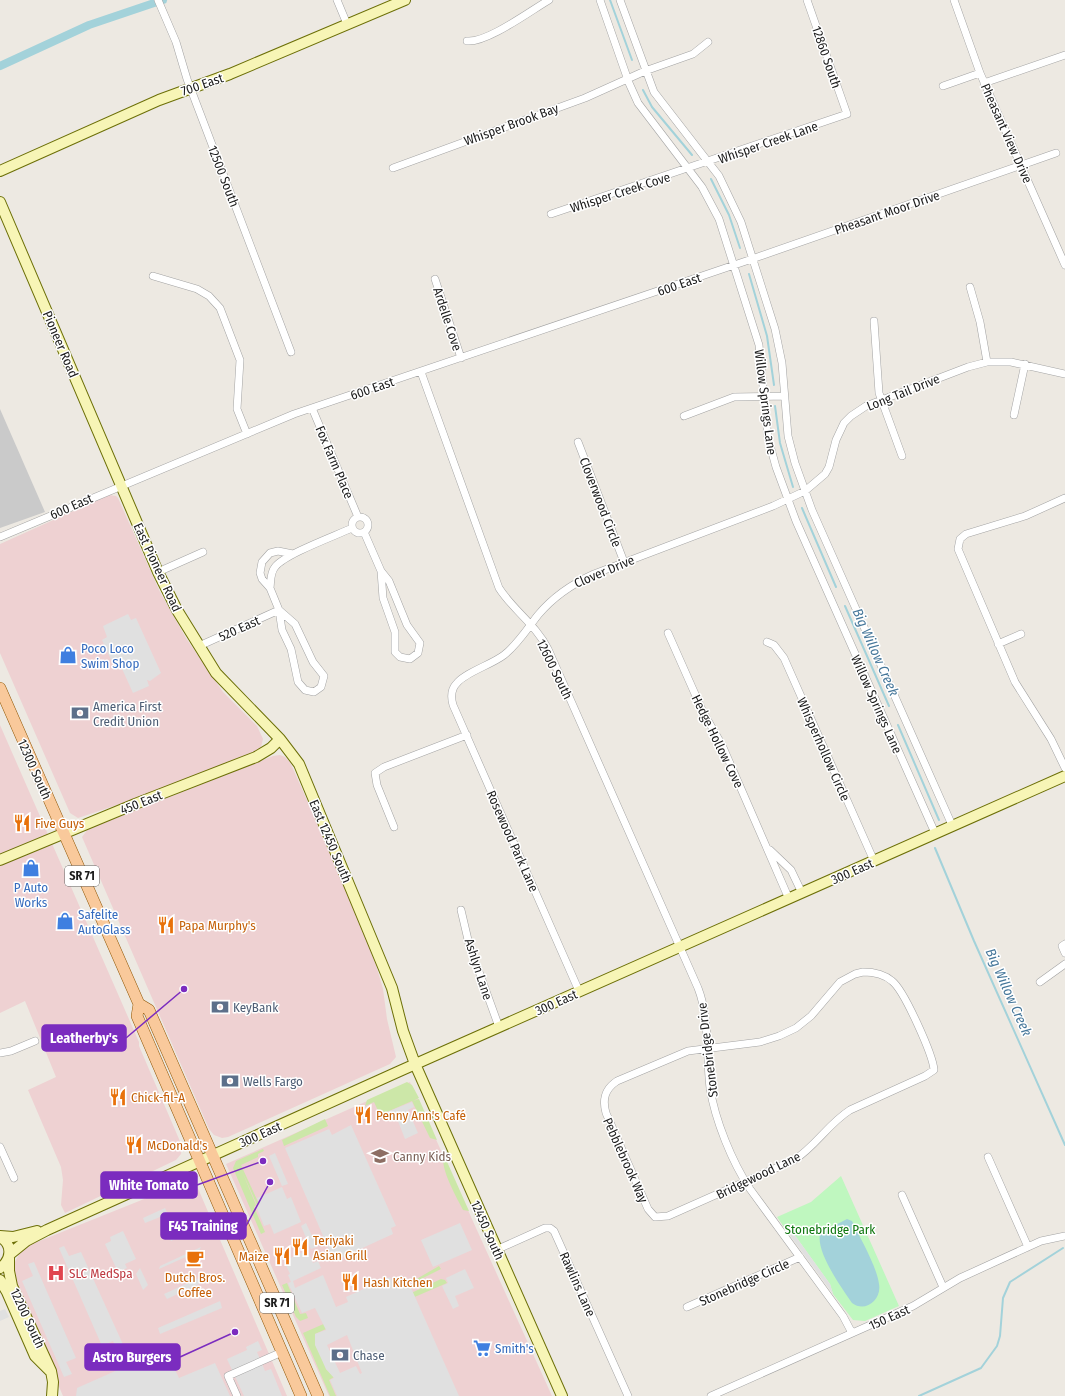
<svg xmlns="http://www.w3.org/2000/svg" width="1065" height="1396" viewBox="0 0 1065 1396" font-family="'Fira Sans Condensed',sans-serif">
<style>
.commercial{fill:#eed1d2}
.religious{fill:#cacaca}
.grass{fill:#cce7a8}
.park{fill:#bff7bf}
.parking{fill:#e0e0e0;fill-rule:evenodd}
.water{fill:#a3d2da}
.lines{fill:none;stroke-linecap:round;stroke-linejoin:round}
.stream{stroke:#a3d2da;stroke-width:2}
.canal{stroke:#a3d2da;stroke-width:8}
.street-casing{stroke:#a3a3a3;stroke-width:8}
.secondary-casing{stroke:#6c6f07;stroke-width:12}
.primary-casing{stroke:#905604;stroke-width:12}
.street{stroke:#fff;stroke-width:7}
.secondary{stroke:#f7f5b6;stroke-width:10}
.primary{stroke:#f9c99b;stroke-width:11}
.labels{text-anchor:middle;stroke-width:3;stroke-linejoin:round;paint-order:stroke}
.shield{fill:#fff;stroke:#606060;stroke-width:1}
.shield-label{font-size:12px;font-weight:bold;fill:#1c1c1c}
.street-label{font-size:13px;fill:#1c1c1c;stroke:#fff}
.shop-label{font-size:13px;fill:#366cbe;stroke:#fff;text-anchor:start}
.service-label{font-size:13px;fill:#4e5e75;stroke:#fff;text-anchor:start}
.food-label{font-size:13px;fill:#c56008;stroke:#fff;text-anchor:start}
.education-label{font-size:13px;fill:#785e54;stroke:#fff;text-anchor:start}
.park-label{font-size:13px;fill:#0e760e;stroke:#fff}
.health-label{font-size:13px;fill:#be3a42;stroke:#fff;text-anchor:start}
.water-label{font-size:14px;font-style:italic;fill:#46779a;stroke:#fff}
.leader{fill:none;stroke:#7b2cbf;stroke-width:1.5}
.callout-dot{fill:#7b2cbf;stroke:#fff;stroke-width:1.5}
.callout{fill:#7b2cbf;stroke:#7b2cbf;stroke-width:1.5}
.callout-label{font-size:14px;text-anchor:middle;font-weight:bold;fill:#fff}
</style>
<rect width="100%" height="100%" fill="#ede9e2"/>
<path class="commercial" d="M109 495 116 496 118 498 160 592 186 638 223 692 257 726 263 739 261 747 255 752 123 803 78 818 70 813 0 653V544Z
M0 725 139 1042V1046L182 1146 181 1154 176 1160 65 1213 61 1205 63 1180 61 1167 28 1090 56 1077 25 1001 0 1013Z
M280 755 285 757 290 762 346 888 376 965 383 989 387 1019 396 1057 390 1064 228 1137 222 1138 214 1135 209 1129 82 837 88 829 273 756Z
M410 1082 552 1396H329L226 1164Z
M194 1179 287 1396H63L10 1272 22 1248Z"/>
<path class="religious" d="M0 409 45 512 0 528Z"/>
<path class="grass" d="M407 1082 412 1085 419 1098 413 1101 419 1099 437 1140 430 1138 412 1101 380 1115 374 1102 365 1106 367 1100Z
M325 1119 328 1126 284 1146 282 1140Z
M263 1149 264 1151 258 1154V1157L241 1165 259 1204 257 1205 242 1171 256 1205 254 1207 265 1232 261 1234 233 1168 236 1161Z
M444 1155 469 1211 463 1210C457 1198 439 1167 444 1155Z
M439 1266 441 1269 415 1282 413 1281Z
M441 1279 445 1280 447 1283 410 1299 407 1295Z
M287 1283 300 1314 306 1313 308 1318 300 1321 296 1317 282 1285Z
M344 1315 346 1320 315 1334 326 1369 334 1377 329 1380 336 1396H330L303 1333Z"/>
<path class="park" d="M841 1176 899 1306 865 1321 853 1320 833 1294 830 1284 794 1234 786 1230 777 1217 811 1202Z"/>
<path class="parking" d="M128 614 131 620 136 618 161 673 150 681 147 680 149 686 133 693 119 662 113 664 102 640 107 637 103 626Z
M412 1102 414 1107 408 1110 418 1133 405 1139 396 1116 390 1118 387 1112Z
M351 1125 396 1226 391 1228 393 1234 334 1261 285 1148 329 1129 332 1135Z
M275 1153 288 1184 282 1186 269 1156Z
M282 1187 287 1199 291 1197 301 1222 274 1234 270 1224 264 1226 256 1206 260 1204 257 1198Z
M165 1208 179 1237 171 1241 160 1217 145 1223 143 1218Z
M306 1223 317 1247 311 1249 301 1226Z
M460 1223 472 1250 433 1267 421 1240Z
M786 1230 794 1234 830 1284 833 1294Z
M123 1231 136 1259 125 1264 127 1268 118 1272 105 1244 111 1241 110 1237Z
M64 1246 69 1256 81 1252 126 1351 119 1354 113 1341 102 1346 59 1248Z
M201 1247 199 1251 159 1269 160 1266Z
M307 1250 313 1263 318 1261 321 1268 293 1281 295 1288 323 1275 336 1307 348 1302 346 1297 390 1277 392 1281 401 1285 408 1281 459 1396H337L330 1380 334 1378 326 1369 315 1345V1334L326 1330 315 1308 302 1313 288 1283 291 1282 288 1275 290 1274 284 1261ZM347 1335 362 1373 360 1374 356 1366 340 1373 327 1345Z
M34 1262 76 1358 66 1362 72 1374 64 1377 22 1281 33 1276 28 1264Z
M140 1268 148 1285 143 1290 136 1274Z
M465 1269 474 1288 455 1296 459 1306 453 1309 442 1286 448 1283 446 1278Z
M210 1273 212 1278 167 1299 164 1294Z
M220 1301 222 1308 160 1334 158 1328Z
M5 1309 9 1317 0 1321V1311Z
M258 1341 262 1350 257 1352 265 1371 271 1369 282 1396H244L227 1359 247 1350 246 1347Z
M165 1349 179 1378 215 1363 230 1396H76L77 1388Z"/>
<path class="water" d="M847 1219 852 1221C860 1238 877 1267 879 1284 882 1300 865 1313 852 1303 841 1287 816 1252 820 1234L822 1232Z"/>
<g class="lines">
<path class="stream" d="M610 0 632 60
M643 90 652 107 692 155
M711 179 729 215 740 248
M749 274 767 336 774 385
M775 406 780 443 793 487
M802 508 836 587
M845 606 889 706
M898 725 939 820
M935 848 974 941 1065 1145
M919 1396 981 1368 997 1346 1000 1336 1003 1298 1010 1282 1063 1248"/>
<path class="canal" d="M0 66 89 25 163 0"/>
<g class="street-casing">
<path id="street" d="M158 0 176 42 187 79 291 352
M337 0 347 24
M600 0 629 83 638 103 702 187 719 219 759 345 768 438 776 467 796 521 935 833
M620 0 654 92 719 176 741 222 775 329 782 363 788 436 795 463 812 510 952 825
M954 0 980 73 1065 265
M467 41C487 43 530 11 549 0
M984 83 1065 55
M943 86 980 73
M393 168 585 98 645 71 693 54 708 42
M551 214 847 114 807 0
M153 276 197 289 209 296 220 308 240 360 237 409 247 434
M435 279 461 358
M970 287 980 322 987 362
M874 321 879 393 902 456
M421 372 499 588C513 610 536 625 548 649L698 988C710 1019 706 1055 710 1088 715 1120 732 1162 750 1189L843 1316 852 1333
M312 408 358 517
M1014 415 1025 364
M684 416 734 397 784 396
M578 442 624 562
M1065 498 1025 516 966 534 960 539 958 549 1015 682 1051 739 1065 768
M352 525a8 8 0 1 1 16 0a8 8 0 1 1-16 0Z
M364 532 381 571 389 581 407 625 420 643 418 653 410 659 400 657 395 652V632L383 598 381 571
M0 537 294 414 752 259 1056 153
M158 572 203 552
M270 588C271 581 270 573 275 567 285 554 335 536 352 528
M279 610 295 624 313 662 324 676 321 687 314 692 305 690 298 682 291 649 282 630 279 610 270 588 262 579 260 573 262 562 270 553 278 551 293 554
M668 633 703 712 722 745 789 899
M767 642 774 645 784 658 874 861
M998 644 1021 634
M199 646 279 610
M394 827 377 785 375 773 384 767 467 735
M770 850 791 870 802 893
M461 910 469 944 499 1027
M1065 944 1062 946 1065 953
M863 972C874 972 884 974 892 981 904 990 933 1055 934 1070L925 1076 850 1110C828 1124 815 1147 794 1160L668 1216 655 1217 648 1209 606 1113C602 1099 605 1089 617 1081L688 1051 760 1042 779 1036 796 1028 811 1016 840 982 855 974Z
M1040 982 1065 964
M579 991 453 705C451 698 451 689 457 683 466 672 491 665 504 655 518 644 527 629 538 615 553 597 572 584 594 574L773 506 805 491 825 474 829 467 836 440 844 423 851 416 866 406 968 367 987 362H1011L1065 374
M0 1053 11 1051 35 1041
M0 1147 14 1178
M988 1157 1028 1247
M902 1195 943 1287
M496 1250 545 1228H550L554 1231 628 1396
M687 1307 800 1257
M237 1396 228 1376 282 1352
M711 1396 913 1306 960 1278 1041 1241 1065 1236"/>
</g>
<g class="secondary-casing">
<path id="secondary" d="M0 171 159 100 230 74 405 0
M0 202 158 572 177 610 216 673 280 739 299 764 392 988 403 1031 415 1064 562 1396
M0 860 135 804 256 757 271 748 280 739
M0 1236 13 1237 37 1231
M0 1237C13 1244 12 1260 0 1268
M10 1254 26 1241 47 1230 402 1070 1065 776
M9 1258V1271L12 1286 51 1371 53 1382 52 1396
M0 1280 7 1292 35 1356 50 1371"/>
</g>
<g class="primary-casing">
<path id="primary" d="M0 688 139 1004 137 1016 301 1396
M139 1004 149 1010 318 1396"/>
</g>
<use href="#street" class="street"/>
<use href="#secondary" class="secondary"/>
<use href="#primary" class="primary"/>
</g>
<defs>
<g id="shop-bare" transform="scale(1.38)"><path d="M-5-2.5h2.3a2.7 3.5 0 0 1 5.4 0H5L5.5 6h-11ZM-1.5-2.5h3a1.5 2.3 0 0 0-3 0Z" fill="#3f7fe0" stroke="#fff" stroke-width="2.5" paint-order="stroke"/></g>
<g id="bank-bare" transform="scale(1.38)"><path d="M-6-4H6V4H-6ZM0-2.3a2.3 2.3 0 1 0 0 4.6a2.3 2.3 0 1 0 0-4.6Z" fill="#5c6f8a" stroke="#fff" stroke-width="2.5" paint-order="stroke"/></g>
<g id="restaurant-bare" transform="scale(1.38)"><path d="M-5-6h1v4h1v-4h1v4h1v-4h1v5L-1.5 .5V6h-2V.5L-5-1ZM5-6V6H3V1.5H1.5Q1.5-4 5-6Z" fill="#e8710a" stroke="#fff" stroke-width="2.5" paint-order="stroke"/></g>
<g id="school-bare" transform="scale(1.38)"><path d="M0-5L7-2L0 1L-7-2ZM-4 1L0 2.5L4 1V4Q0 6-4 4Z" fill="#8d6e63" stroke="#fff" stroke-width="2.5" paint-order="stroke"/></g>
<g id="cafe-bare" transform="scale(1.38)"><path d="M-5.5-4.5H6V0H3Q3 3.5 0 3.5H-2.5Q-5.5 3.5-5.5 0ZM3-3.2v2h1.7v-2ZM-6 4.5H4V6H-6Z" fill="#e8710a" stroke="#fff" stroke-width="2.5" paint-order="stroke"/></g>
<g id="hospital-bare" transform="scale(1.38)"><path d="M-5-5h3v3.5h4V-5h3V5h-3V1.5h-4V5h-3Z" fill="#e0444e" stroke="#fff" stroke-width="2.5" paint-order="stroke"/></g>
<g id="supermarket-bare" transform="scale(1.38)"><path d="M-6-5.5h2.5l.6 2H6L4.5 2H-2.5L-4.4-4H-6ZM-1.5 3.2a1.3 1.3 0 1 0 .1 0ZM3 3.2a1.3 1.3 0 1 0 .1 0Z" fill="#3f7fe0" stroke="#fff" stroke-width="2.5" paint-order="stroke"/></g>
</defs>
<g fill-rule="evenodd">
<use href="#shop-bare" x="68" y="655"/>
<use href="#bank-bare" x="80" y="713"/>
<use href="#restaurant-bare" x="22" y="823"/>
<use href="#shop-bare" x="31" y="868"/>
<use href="#shop-bare" x="65" y="921"/>
<use href="#restaurant-bare" x="166" y="925"/>
<use href="#bank-bare" x="220" y="1007"/>
<use href="#bank-bare" x="230" y="1081"/>
<use href="#restaurant-bare" x="118" y="1097"/>
<use href="#restaurant-bare" x="363" y="1115"/>
<use href="#restaurant-bare" x="134" y="1145"/>
<use href="#school-bare" x="380" y="1156"/>
<use href="#restaurant-bare" x="300" y="1247"/>
<use href="#restaurant-bare" x="282" y="1256"/>
<use href="#cafe-bare" x="195" y="1258"/>
<use href="#hospital-bare" x="56" y="1273"/>
<use href="#restaurant-bare" x="350" y="1282"/>
<use href="#supermarket-bare" x="482" y="1348"/>
<use href="#bank-bare" x="340" y="1355"/>
</g>
<g class="labels">
<g class="shield">
<rect x="65" y="866" width="34" height="20" rx="3"/>
<rect x="260" y="1293" width="34" height="20" rx="3"/>
</g>
<g class="shield-label">
<text x="82" y="880">SR 71</text>
<text x="277" y="1307">SR 71</text>
</g>
<g class="street-label">
<text transform="translate(827 57) rotate(71)" y="5">12860 South</text>
<text transform="translate(202 84) rotate(-19)" y="5">700 East</text>
<text transform="translate(511 124) rotate(-20)" y="5">Whisper Brook Bay</text>
<text transform="translate(1007 133) rotate(66)" y="5">Pheasant View Drive</text>
<text transform="translate(768 142) rotate(-19)" y="5">Whisper Creek Lane</text>
<text transform="translate(224 176) rotate(69)" y="5">12500 South</text>
<text transform="translate(620 192) rotate(-18)" y="5">Whisper Creek Cove</text>
<text transform="translate(887 212) rotate(-19)" y="5">Pheasant Moor Drive</text>
<text transform="translate(679 284) rotate(-19)" y="5">600 East</text>
<text transform="translate(448 319) rotate(72)" y="5">Ardelle Cove</text>
<text transform="translate(61 344) rotate(67)" y="5">Pioneer Road</text>
<text transform="translate(372 388) rotate(-19)" y="5">600 East</text>
<text transform="translate(903 392) rotate(-22)" y="5">Long Tail Drive</text>
<text transform="translate(766 402) rotate(83)" y="5">Willow Springs Lane</text>
<text transform="translate(335 462) rotate(67)" y="5">Fox Farm Place</text>
<text transform="translate(601 502) rotate(69)" y="5">Cloverwood Circle</text>
<text transform="translate(71 506) rotate(-24)" y="5">600 East</text>
<text transform="translate(158 567) rotate(65)" y="5">East Pioneer Road</text>
<text transform="translate(604 571) rotate(-23)" y="5">Clover Drive</text>
<text transform="translate(239 628) rotate(-24)" y="5">520 East</text>
<text transform="translate(555 669) rotate(64)" y="5">12600 South</text>
<text transform="translate(877 704) rotate(66)" y="5">Willow Springs Lane</text>
<text transform="translate(718 741) rotate(64)" y="5">Hedge Hollow Cove</text>
<text transform="translate(824 749) rotate(66)" y="5">Whisperhollow Circle</text>
<text transform="translate(35 769) rotate(66)" y="5">12300 South</text>
<text transform="translate(141 802) rotate(-22)" y="5">450 East</text>
<text transform="translate(331 841) rotate(67)" y="5">East 12450 South</text>
<text transform="translate(513 841) rotate(66)" y="5">Rosewood Park Lane</text>
<text transform="translate(852 871) rotate(-24)" y="5">300 East</text>
<text transform="translate(479 969) rotate(72)" y="5">Ashlyn Lane</text>
<text transform="translate(556 1002) rotate(-24)" y="5">300 East</text>
<text transform="translate(707 1050) rotate(-97)" y="5">Stonebridge Drive</text>
<text transform="translate(260 1134) rotate(-24)" y="5">300 East</text>
<text transform="translate(626 1160) rotate(66)" y="5">Pebblebrook Way</text>
<text transform="translate(758 1175) rotate(-26)" y="5">Bridgewood Lane</text>
<text transform="translate(488 1230) rotate(66)" y="5">12450 South</text>
<text transform="translate(744 1282) rotate(-24)" y="5">Stonebridge Circle</text>
<text transform="translate(578 1284) rotate(66)" y="5">Rawlins Lane</text>
<text transform="translate(889 1317) rotate(-24)" y="5">150 East</text>
<text transform="translate(28 1318) rotate(65)" y="5">12200 South</text>
</g>
<g class="shop-label">
<text x="81" y="653">Poco Loco<tspan x="81" dy="15">Swim Shop</tspan></text>
<text x="31" y="892" text-anchor="middle">P Auto<tspan x="31" dy="15">Works</tspan></text>
<text x="78" y="919">Safelite<tspan x="78" dy="15">AutoGlass</tspan></text>
<text x="495" y="1353">Smith's</text>
</g>
<g class="service-label">
<text x="93" y="711">America First<tspan x="93" dy="15">Credit Union</tspan></text>
<text x="233" y="1012">KeyBank</text>
<text x="243" y="1086">Wells Fargo</text>
<text x="353" y="1360">Chase</text>
</g>
<g class="food-label">
<text x="35" y="828">Five Guys</text>
<text x="179" y="930">Papa Murphy's</text>
<text x="131" y="1102">Chick-fil-A</text>
<text x="376" y="1120">Penny Ann's Café</text>
<text x="147" y="1150">McDonald's</text>
<text x="313" y="1245">Teriyaki<tspan x="313" dy="15">Asian Grill</tspan></text>
<text x="269" y="1261" text-anchor="end">Maize</text>
<text x="195" y="1282" text-anchor="middle">Dutch Bros.<tspan x="195" dy="15">Coffee</tspan></text>
<text x="363" y="1287">Hash Kitchen</text>
</g>
<g class="education-label">
<text x="393" y="1161">Canny Kids</text>
</g>
<g class="park-label">
<text x="830" y="1234">Stonebridge Park</text>
</g>
<g class="health-label">
<text x="69" y="1278">SLC MedSpa</text>
</g>
<g class="water-label">
<text transform="translate(876 652) rotate(66)" y="5">Big Willow Creek</text>
<text transform="translate(1009 992) rotate(66)" y="5">Big Willow Creek</text>
</g>
</g>
<path class="leader" d="M184 989L126 1038M263 1161L197 1185M270 1182L246 1226M235 1332L180 1357"/>
<g class="callout-dot">
<circle cx="184" cy="989" r="4"/>
<circle cx="263" cy="1161" r="4"/>
<circle cx="270" cy="1182" r="4"/>
<circle cx="235" cy="1332" r="4"/>
</g>
<g class="callout">
<rect x="42" y="1025" width="84" height="26" rx="4"/>
<rect x="101" y="1172" width="96" height="26" rx="4"/>
<rect x="161" y="1213" width="85" height="26" rx="4"/>
<rect x="85" y="1344" width="95" height="26" rx="4"/>
</g>
<g class="callout-label">
<text x="84" y="1043">Leatherby's</text>
<text x="149" y="1190">White Tomato</text>
<text x="203" y="1231">F45 Training</text>
<text x="132" y="1362">Astro Burgers</text>
</g>
</svg>
